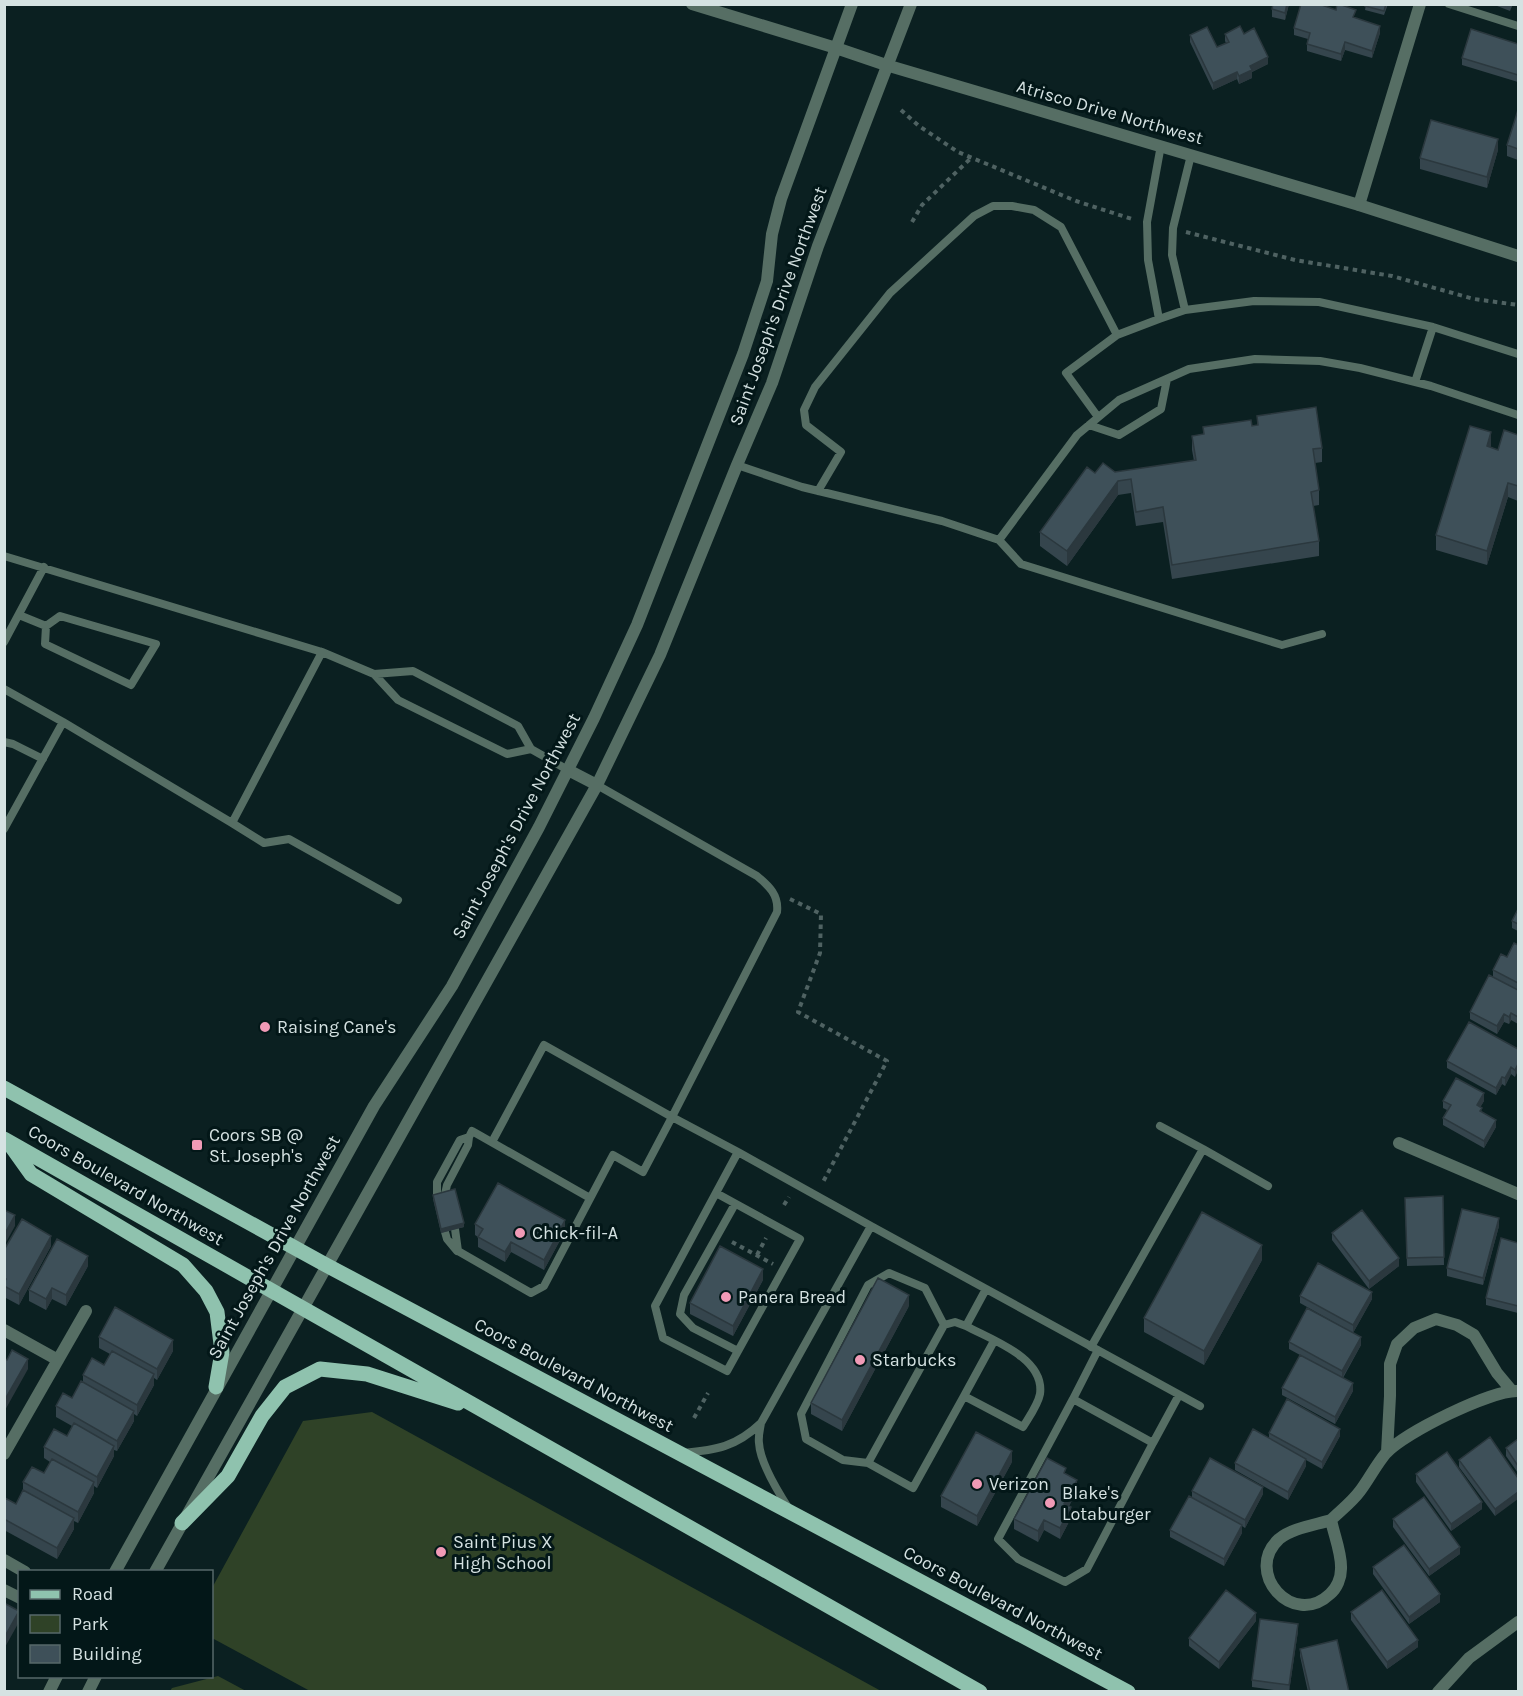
<svg xmlns="http://www.w3.org/2000/svg" width="1523" height="1696" viewBox="0 0 1523 1696" font-family="Karla,sans-serif">
<style>
.green{fill:#2f4227}
.lines{fill:none;stroke-linecap:round;stroke-linejoin:round}
.path{stroke:#4f6262;stroke-width:4;stroke-dasharray:4.5 4.5;stroke-linecap:butt}
.service{stroke:#566e64;stroke-width:8}
.minor{stroke:#566e64;stroke-width:12}
.tertiary{stroke:#566e64;stroke-width:12}
.primary{stroke:#8fc2ae;stroke-width:15}
.wall{fill:#35454d}
.shaded-wall{fill:#2b383e}
.building{fill:#3e5059;stroke:#2b383e;stroke-width:1.5}
.poi-dot{fill:#f09ab6;stroke:#031718;stroke-width:2}
.labels{text-anchor:middle;stroke-width:6;stroke-linejoin:round;paint-order:stroke}
.street-label{font-size:18px;fill:#d5e2e2;stroke:#031718}
.poi-label{font-size:18px;fill:#d5e2e2;stroke:#031718;text-anchor:start}
</style>
<rect width="100%" height="100%" fill="#0b2021"/>
<path class="green" d="M372 1412 881 1691H310L212 1638V1588L303 1421Z
M218 1676 246 1691H170L172 1688Z"/>
<g class="lines">
<path class="path" d="M901 110 919 126 958 152 1076 201 1132 219
M912 222 922 205 971 158
M1186 232 1295 260 1392 276 1474 299 1518 305
M790 899 821 914 820 953 798 1012 887 1061 822 1184
M784 1205 789 1197
M732 1242 773 1264
M757 1255 766 1238
M694 1418 708 1393"/>
<path class="service" d="M1449 4 1518 26
M1185 310 1172 255 1173 228 1191 155
M1159 319 1148 260 1147 222 1161 145
M1415 382 1433 327
M1098 417 1066 373 1117 335 1159 319 1185 310 1254 301 1319 302 1433 327 1518 354
M1089 425 1119 435 1161 409 1167 379
M737 465 802 487 942 521 999 540 1021 564 1282 645 1322 634
M818 491 841 452 806 425 804 410 815 387 890 293 974 216 993 206H1012L1034 210 1061 227 1117 335
M999 540 1077 435 1119 400 1189 369 1255 359 1320 361 1360 368 1431 386 1518 415
M4 556 322 652 232 823 63 722 4 689
M19 615 46 626
M60 616 156 644 131 685 45 644 46 626Z
M4 642 44 567
M322 652 374 674 413 671 518 726 531 749 568 770
M374 674 398 700 507 754 531 749
M4 742 13 744 43 759
M597 785 757 876C769 886 779 895 777 912L672 1117 738 1152
M232 823 264 843 289 839 398 900
M4 829 63 722
M1160 1126 1203 1149
M716 1193 800 1239 727 1371 663 1338 655 1306 738 1152 871 1226 761 1423
M445 1194 447 1185 468 1145 469 1137
M437 1197V1182L460 1140 469 1137 472 1131 590 1198
M735 1204 684 1295 680 1314 693 1328 738 1351
M871 1226 1200 1406
M455 1229 458 1251 531 1293 544 1286 613 1155 643 1172 672 1117 544 1045 492 1142
M445 1232 447 1239 457 1251
M986 1289 966 1326C992 1340 1045 1358 1040 1394 1038 1405 1029 1417 1023 1427L964 1396 994 1341
M1091 1347 1203 1149 1268 1186
M964 1396 913 1488 868 1463 944 1325 955 1322 966 1326
M1073 1399 998 1539 1018 1559 1065 1582 1087 1569 1153 1443 1073 1399 1098 1350
M1153 1443 1179 1395
M683 1453C716 1450 736 1447 761 1423 760 1430 758 1436 759 1443 760 1463 778 1492 789 1509
M868 1463 843 1460 806 1439 801 1414 868 1285 889 1273 925 1288 944 1325"/>
<path class="minor" d="M1359 205 1420 4
M1399 1143 1518 1194
M4 1330 58 1360
M1387 1452 1390 1396V1364L1397 1344 1414 1328 1436 1319 1457 1325 1474 1335 1497 1373 1512 1391
M4 1454 86 1311
M1331 1520C1334 1535 1342 1554 1341 1569 1341 1578 1337 1588 1330 1594 1293 1629 1243 1572 1279 1539 1292 1528 1315 1525 1331 1520Z
M1331 1520C1340 1511 1352 1502 1360 1491 1369 1479 1376 1465 1386 1453 1406 1432 1489 1391 1517 1391
M4 1560 25 1572
M4 1590 20 1598
M1438 1692 1469 1658 1518 1622"/>
<path class="tertiary" d="M692 4 836 48 886 65 1359 205 1518 256
M568 770 597 785
M115 1572 374 1106 452 986 539 827 594 718 637 625 743 354 767 281 772 234 781 199 852 4
M155 1572 597 785 660 655 737 465 772 383 818 246 911 4
M49 1692 57 1676
M88 1692 96 1676"/>
<path class="primary" d="M4 1088 326 1265 1128 1692
M4 1139 980 1692
M11 1146 31 1174 183 1265 206 1291 217 1312 222 1352 216 1387
M182 1523 228 1476 262 1416 285 1387 320 1369 367 1374 458 1403"/>
</g>
<path class="wall" d="M1273 4H1289L1285 20 1272 17V9Z
M1366 4H1388L1384 15 1365 10Z
M1492 4H1513L1510 11Z
M1355 18 1380 33 1372 58 1345 50 1341 61 1307 51V44L1308 39 1294 35V28Z
M1225 34H1244L1268 64 1252 72V78L1239 84 1237 79 1213 90 1190 42V35L1217 47 1226 43 1225 41Z
M1518 44V82L1462 65V58Z
M1518 110V160L1507 156V145Z
M1498 150 1487 188 1420 169V158Z
M1257 416 1322 448V462L1315 463 1319 490V505L1313 506 1319 541V556L1172 579 1163 522 1136 526 1131 493 1118 495 1067 566 1040 546V532L1095 473 1115 472 1194 461 1192 450V436L1203 434V427L1257 425Z
M1518 435V501L1508 497 1487 565 1436 550V535L1491 447 1498 450Z
M1518 909V931L1512 928V921Z
M1518 945V1024L1511 1020 1509 1024 1504 1022 1497 1034 1470 1019V1012L1493 976V970Z
M1518 1049 1515 1077 1511 1074 1505 1086 1502 1084 1496 1095 1447 1068V1061Z
M1443 1101H1484L1480 1107 1482 1112 1496 1127 1484 1148 1443 1125V1118L1447 1110 1443 1108Z
M433 1195 464 1227 441 1233 433 1199Z
M1443 1196 1444 1265 1407 1266 1405 1198Z
M475 1224 565 1231 544 1270 511 1252 505 1262 478 1247V1237L475 1235Z
M1499 1226 1483 1285 1447 1276V1268Z
M1332 1233 1399 1266 1369 1289 1332 1240Z
M1518 1243V1313L1486 1305V1298Z
M51 1246 19 1305 4 1297V1250Z
M1262 1260 1204 1365 1144 1332V1318Z
M88 1266 66 1306 52 1299 46 1310 29 1301V1290Z
M763 1280 733 1336 690 1314V1303Z
M1300 1296 1372 1299 1353 1333 1300 1303Z
M909 1306 842 1431 811 1414V1403Z
M99 1337 173 1351 157 1380 154 1378V1385L137 1416 134 1414V1421L117 1451 114 1450V1456L97 1488 94 1486V1493L78 1523 74 1521V1529L57 1559 4 1530V1498L16 1504 23 1490V1482L44 1473 50 1462 44 1458V1447L67 1436 72 1426 56 1417V1406L72 1398 83 1382V1375L104 1365 110 1354 99 1348Z
M1289 1342 1361 1345 1343 1378 1353 1391 1335 1424 1282 1395V1388L1300 1355 1289 1349Z
M1269 1433 1340 1436 1322 1469 1306 1460V1466L1288 1500 1235 1470V1463L1269 1438Z
M1518 1439V1473L1506 1456V1448Z
M1459 1460 1518 1478 1495 1516 1459 1467Z
M1012 1462 977 1526 941 1507V1496Z
M1066 1474 1077 1491 1069 1506 1071 1518 1060 1539 1044 1530 1038 1542 1014 1529V1519Z
M1416 1474 1482 1509 1451 1531 1416 1482Z
M1192 1491 1263 1494 1245 1528 1242 1526V1533L1224 1566 1170 1537V1530L1192 1498Z
M1393 1519 1460 1554 1429 1576 1393 1527Z
M1373 1567 1440 1602 1409 1624 1373 1574Z
M1351 1612 1418 1647 1387 1669 1351 1620Z
M1256 1621 1219 1669 1189 1646V1638Z
M1298 1631 1289 1692 1252 1687V1680Z
M1300 1649 1349 1692H1308L1300 1656Z"/>
<path class="shaded-wall" d="M1287 4H1289L1285 20V13Z
M1380 26V33L1372 58V51Z
M1345 42V50L1341 61V54Z
M1268 57V64L1252 72V78L1239 84V76L1250 66Z
M1237 72V79L1213 90V83Z
M1498 139V150L1487 188V177Z
M1491 432V446L1487 461V446Z
M1118 481V495L1067 566V551Z
M1508 483V497L1487 565V551Z
M1511 1013V1020L1509 1024V1017Z
M1504 1014V1022L1497 1034V1026Z
M1518 1064V1071L1515 1077V1070Z
M1511 1067V1074L1505 1086V1078Z
M1502 1077V1084L1496 1095V1088Z
M1484 1093V1101L1477 1113V1105Z
M1496 1120V1127L1484 1148V1141Z
M15 1215V1226L4 1246V1235Z
M1499 1218V1226L1483 1285V1278Z
M565 1220V1231L544 1270V1260Z
M464 1223V1227L441 1233V1229Z
M51 1236V1246L19 1305V1294Z
M511 1242V1252L505 1262V1252Z
M1262 1245V1260L1204 1365V1351Z
M88 1256V1266L66 1306V1295Z
M1399 1258V1266L1369 1289V1281Z
M763 1269V1280L733 1336V1326Z
M52 1288V1299L46 1310V1299Z
M1372 1292V1299L1353 1333V1325Z
M909 1295V1306L842 1431V1420Z
M1361 1337V1345L1342 1378V1371Z
M173 1340V1351L157 1380V1369Z
M28 1359V1369L4 1412V1401Z
M154 1374V1385L137 1416V1405Z
M1353 1383V1391L1335 1424V1417Z
M134 1411V1421L117 1451V1441Z
M1340 1429V1436L1322 1469V1462Z
M114 1446V1456L97 1488V1477Z
M1012 1451V1462L977 1526V1516Z
M1306 1459V1466L1288 1500V1492Z
M1077 1480V1491L1064 1515V1504Z
M94 1482V1493L78 1523V1512Z
M1263 1487V1494L1245 1528V1520Z
M1518 1492V1499L1495 1516V1509Z
M1482 1502V1509L1451 1531V1524Z
M1071 1507V1518L1060 1539V1528Z
M74 1518V1529L57 1559V1548Z
M1044 1520V1530L1038 1542V1531Z
M1242 1525V1533L1224 1566V1559Z
M1460 1547V1554L1429 1576V1569Z
M1440 1594V1602L1409 1624V1617Z
M19 1611V1622L4 1649V1638Z
M1256 1613V1621L1219 1669V1662Z
M1298 1624V1631L1289 1692V1685Z
M1418 1640V1647L1387 1669V1662Z"/>
<path class="building" d="M1273 4H1287L1285 13 1272 9Z
M1301 4H1319L1336 10 1337 4H1339L1356 10 1353 17 1380 26 1372 51 1345 42 1341 54 1307 44 1310 33 1294 28Z
M1366 4H1386L1384 11 1365 6Z
M1240 26 1244 34 1254 28 1268 57 1250 66 1252 70 1239 76 1237 72 1213 83 1190 35 1207 27 1217 47 1229 42 1225 34Z
M1471 29 1518 44V75L1462 58Z
M1518 110V149L1507 145Z
M1431 120 1498 139 1487 177 1420 158Z
M1316 407 1322 448 1313 449 1319 490 1311 492 1319 541 1172 565 1163 507 1136 512 1131 479 1118 481 1067 551 1040 532 1087 467 1095 473 1103 463 1115 472 1196 460 1192 436 1204 434 1203 427 1251 420 1252 426 1258 425 1257 416Z
M1470 426 1491 432 1487 446 1498 450 1504 430 1518 435V486L1508 483 1487 551 1436 535Z
M1518 909V924L1512 921Z
M1514 943 1518 945V983L1493 970 1501 954 1507 957Z
M1489 975 1518 990V1017L1511 1013 1509 1017 1504 1014 1497 1026 1470 1012Z
M1469 1022 1518 1049V1064L1515 1070 1511 1067 1505 1078 1502 1077 1496 1088 1447 1061Z
M1456 1078 1484 1093 1477 1105 1482 1108 1480 1111 1496 1120 1484 1141 1443 1118 1451 1105 1443 1101Z
M498 1183 565 1220 544 1260 511 1242 505 1252 478 1237 483 1229 475 1224Z
M455 1189 464 1223 441 1229 433 1195Z
M1443 1196 1444 1257 1407 1258 1405 1198Z
M1462 1209 1499 1218 1483 1278 1447 1268Z
M4 1210 15 1215 4 1235Z
M1362 1210 1399 1258 1369 1281 1332 1233Z
M1202 1212 1262 1245 1204 1351 1144 1318Z
M22 1219 51 1236 19 1294 4 1286V1283L6 1279 4 1278V1250Z
M1501 1238 1518 1243V1306L1486 1298Z
M57 1239 88 1256 66 1295 52 1288 46 1299 29 1290Z
M720 1246 763 1269 733 1326 690 1303Z
M1318 1263 1372 1292 1353 1325 1300 1296Z
M878 1278 909 1295 842 1420 811 1403Z
M115 1307 173 1340 157 1369 99 1337Z
M1307 1308 1361 1337 1342 1371 1289 1342Z
M12 1350 28 1359 4 1401V1358L7 1360Z
M112 1351 154 1374 137 1405 83 1375 92 1358 104 1365Z
M1300 1355 1353 1383 1335 1417 1282 1388Z
M81 1381 134 1411 117 1441 56 1406 63 1393 72 1398Z
M1287 1399 1340 1429 1322 1462 1269 1433Z
M74 1423 114 1446 97 1477 44 1447 54 1429 67 1436Z
M1253 1429 1306 1459 1288 1492 1235 1463Z
M976 1432 1012 1451 977 1516 941 1496Z
M1490 1437 1518 1478V1492L1495 1509 1459 1460Z
M1518 1439V1466L1506 1448Z
M1447 1452 1482 1502 1451 1524 1416 1474Z
M1047 1458 1066 1468 1064 1473 1077 1480 1064 1504 1071 1507 1060 1528 1044 1520 1038 1531 1014 1519Z
M1210 1458 1263 1487 1245 1520 1192 1491Z
M52 1459 94 1482 78 1512 23 1482 32 1467 44 1473Z
M23 1490 74 1518 57 1548 4 1519 5 1498 16 1504Z
M1189 1496 1242 1525 1224 1559 1170 1530Z
M1424 1497 1460 1547 1429 1569 1393 1519Z
M1404 1545 1440 1594 1409 1617 1373 1567Z
M1226 1590 1256 1613 1219 1662 1189 1638Z
M1382 1590 1418 1640 1387 1662 1351 1612Z
M4 1603 19 1611 4 1638Z
M1260 1619 1298 1624 1289 1685 1252 1680Z
M1337 1640 1349 1692H1310L1300 1649Z"/>
<g class="poi-dot">
<circle cx="265" cy="1027" r="6"/>
<rect x="191" y="1139" width="12" height="12" rx="3"/>
<circle cx="520" cy="1233" r="6"/>
<circle cx="726" cy="1297" r="6"/>
<circle cx="860" cy="1360" r="6"/>
<circle cx="977" cy="1484" r="6"/>
<circle cx="1050" cy="1503" r="6"/>
<circle cx="441" cy="1552" r="6"/>
</g>
<g class="labels">
<g class="street-label">
<text transform="translate(1110 112) rotate(16)" y="6">Atrisco Drive Northwest</text>
<text transform="translate(778 306) rotate(-70)" y="6">Saint Joseph's Drive Northwest</text>
<text transform="translate(516 826) rotate(-62)" y="6">Saint Joseph's Drive Northwest</text>
<text transform="translate(126 1185) rotate(30)" y="6">Coors Boulevard Northwest</text>
<text transform="translate(274 1247) rotate(-61)" y="6">Saint Joseph's Drive Northwest</text>
<text transform="translate(574 1375) rotate(28)" y="6">Coors Boulevard Northwest</text>
<text transform="translate(1003 1603) rotate(28)" y="6">Coors Boulevard Northwest</text>
</g>
<g class="poi-label">
<text x="277" y="1033">Raising Cane's</text>
<text x="209" y="1141">Coors SB @<tspan x="209" dy="21">St. Joseph's</tspan></text>
<text x="532" y="1239">Chick-fil-A</text>
<text x="738" y="1303">Panera Bread</text>
<text x="872" y="1366">Starbucks</text>
<text x="989" y="1490">Verizon</text>
<text x="1062" y="1499">Blake's<tspan x="1062" dy="21">Lotaburger</tspan></text>
<text x="453" y="1548">Saint Pius X<tspan x="453" dy="21">High School</tspan></text>
</g>
</g>
<rect width="1523" height="1696" fill="none" stroke="#d5e2e2" stroke-width="12"/>
<rect x="18" y="1570" width="195" height="108" fill="#031718" stroke="#576869" stroke-width="1.5"/>
<rect x="30" y="1590" width="30" height="9" fill="#8fc2ae" stroke="#576869" stroke-width="1.5"/>
<text x="72" y="1600" font-size="18" fill="#d5e2e2">Road</text>
<rect x="30" y="1615" width="30" height="18" fill="#2f4227" stroke="#576869" stroke-width="1.5"/>
<text x="72" y="1630" font-size="18" fill="#d5e2e2">Park</text>
<rect x="30" y="1645" width="30" height="18" fill="#3e5059" stroke="#576869" stroke-width="1.5"/>
<text x="72" y="1660" font-size="18" fill="#d5e2e2">Building</text>
</svg>
